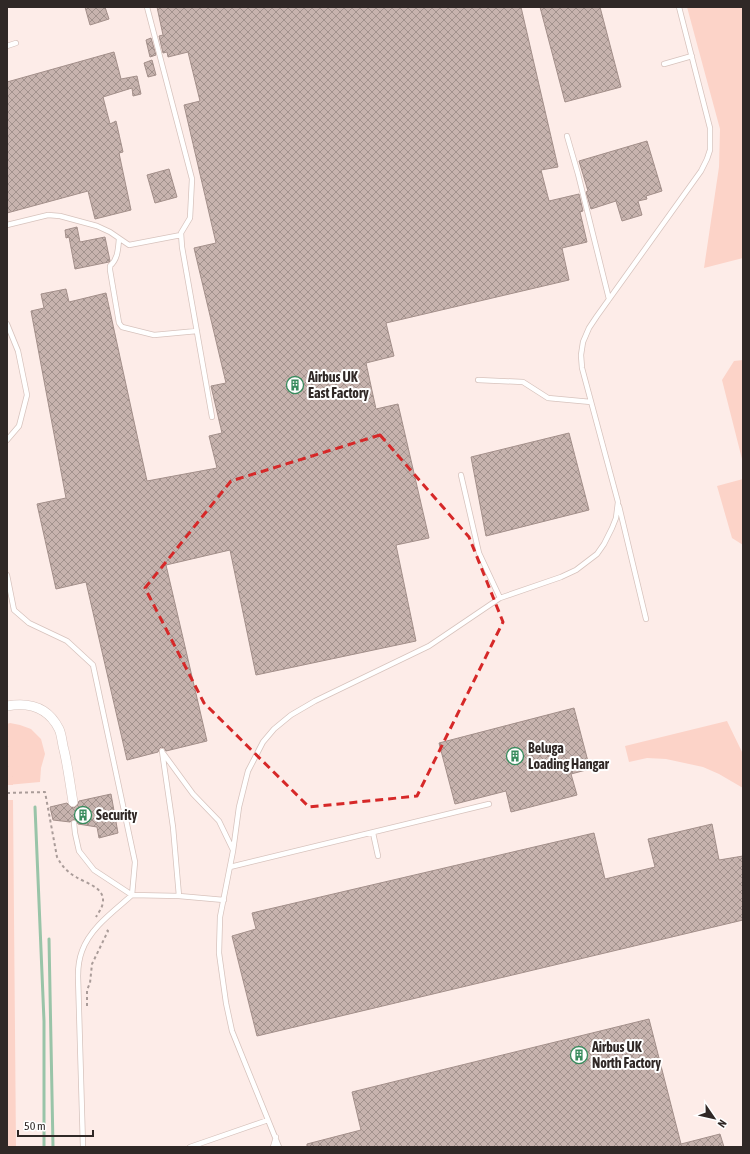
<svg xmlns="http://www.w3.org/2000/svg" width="750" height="1154" viewBox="0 0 750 1154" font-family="'Asap Condensed',sans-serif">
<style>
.grass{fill:#fcd3c8}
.forest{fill:url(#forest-firs)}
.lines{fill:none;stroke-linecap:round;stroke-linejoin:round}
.stream{stroke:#99c4a8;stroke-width:3}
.building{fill:url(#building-cross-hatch);stroke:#a38f8a}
.service-casing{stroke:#d7c3bd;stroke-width:6}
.minor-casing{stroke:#d7c3bd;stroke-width:10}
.path{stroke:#aa9c99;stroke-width:2;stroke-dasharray:3 3;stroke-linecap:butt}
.service{stroke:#fff;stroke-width:4.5}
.minor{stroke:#fff;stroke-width:9}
.marked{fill:none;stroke:#d62828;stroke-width:3;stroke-dasharray:8 5;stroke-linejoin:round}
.labels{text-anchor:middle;stroke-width:4;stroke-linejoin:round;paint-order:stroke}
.poi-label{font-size:14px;font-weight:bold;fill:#302826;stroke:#fff;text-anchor:start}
</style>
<defs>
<pattern id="forest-firs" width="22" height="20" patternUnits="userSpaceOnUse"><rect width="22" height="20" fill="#fcd3c8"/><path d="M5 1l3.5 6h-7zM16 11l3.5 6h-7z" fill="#d8b5ac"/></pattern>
<pattern id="building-cross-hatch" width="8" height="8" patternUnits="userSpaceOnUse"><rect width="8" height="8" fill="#c7b3ae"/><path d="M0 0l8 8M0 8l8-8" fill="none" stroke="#a2928d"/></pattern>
</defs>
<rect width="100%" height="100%" fill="#fdece8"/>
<path class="grass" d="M687 7H743V258L704 268 719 167 720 129Z
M743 360V463L722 380 734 361Z
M743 479V545L732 538 717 486Z
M727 721 743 754V788L719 774 703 767 666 759 647 758 629 762 625 746Z
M10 723 20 725 31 729 41 739 45 754 41 768 40 782 7 785V724Z
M7 800H13L16 1147H7Z"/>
<path class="forest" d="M7 746H10L13 785H7Z"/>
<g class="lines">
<path class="stream" d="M35 807 44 1021V1147
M49 939 53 1147"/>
</g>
<path class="building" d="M85 7H105L109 19 90 25Z
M157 7H521L558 167 541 170 549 201 579 194 583 211 580 212 587 242 562 248 569 280 386 323 394 356 366 363 376 409 398 404 429 538 396 545 416 641 256 675 230 550 166 565 207 741 166 751 164 748 161 747 159 749 158 752 127 760 86 582 56 589 37 504 66 498 31 311 44 308 41 294 66 289 69 302 106 293 147 481 217 468 209 436 222 433 211 386 226 383 194 248 216 243 184 105 200 101 188 52 168 57 167 52 163 53 159 36 163 35Z
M540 7H600L621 87 565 102Z
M151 38 156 55 150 57 146 40Z
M114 52 121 79 137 76 141 94 133 96 132 88 103 97 110 124 116 121 123 152 119 153 131 210 95 219 88 191 7 213V82Z
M152 60 156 75 148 77 144 63Z
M647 141 662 191 646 196 647 199 638 201 642 215 622 221 616 201 591 209 586 192 588 191 579 161Z
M169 169 177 197 155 203 147 175Z
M77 227 80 242 105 237 110 261 109 262 75 269 69 237 66 238 65 230Z
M569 433 589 510 486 536 471 457Z
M574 708 590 769 571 774 577 795 511 812 506 791 455 804 439 743Z
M111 794 118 833 99 838 97 827 78 824 77 821 74 819 70 822 53 820 50 807 67 803 71 807 74 808 78 804 79 801Z
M712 824 719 860 743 856V920L257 1036 232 936 256 929 252 913 594 833 605 879 655 867 648 839Z
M649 1019 681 1144 720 1134 724 1147H307V1144L361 1130 352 1092Z"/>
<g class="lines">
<g class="service-casing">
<path id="service" d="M147 7 192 179 190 218 181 233 182 247 212 417
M7 46 16 43
M664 64 692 56
M567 136 578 174 609 299
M7 225 48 215 60 216 97 226 110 232 129 245 181 235
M119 239C118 249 118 259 110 266V270L119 323 122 327 154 335 197 331
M7 324 18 351 27 395 19 426 7 440
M478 380 523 382 548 398 591 402
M461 475 479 553 500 598
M619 506 646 619
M7 575 14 610 29 623 67 641 93 665 135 862 132 895C114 911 90 928 82 951 79 959 78 968 78 976L83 1147
M162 751 173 827 179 896
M163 753 193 794 219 821 233 850
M74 823 75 833 79 851 94 870 132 895 179 896 224 900
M373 833 378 856
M230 867 489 804
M190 1147 268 1120
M273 1147 276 1137
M279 1147 232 1031 226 1003 219 953 220 917 233 851 239 807 248 771 263 742 274 729 291 715 315 701 429 646 500 598 561 577 576 570 597 554 604 544 612 528 616 518 618 502 582 368 581 355 583 342 589 328 597 316 701 171 707 159 710 150V128L679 7"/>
</g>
<g class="minor-casing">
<path id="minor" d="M7 706C29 702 48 707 59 729 62 735 62 744 64 750 68 767 70 784 73 802"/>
</g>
<path class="path" d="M7 793 45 792 57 857C62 866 67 872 76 877 87 884 108 888 102 906 101 910 98 913 96 917
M87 1006V990L90 983 92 964 108 931 105 928"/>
<use href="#service" class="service"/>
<use href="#minor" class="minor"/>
</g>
<path class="marked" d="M380 435 469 537 503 622 417 796 309 807 204 703 145 588 231 481Z"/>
<defs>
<g id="building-ring" transform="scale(0.9)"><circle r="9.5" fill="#fff" stroke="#398c5e" stroke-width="1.5"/><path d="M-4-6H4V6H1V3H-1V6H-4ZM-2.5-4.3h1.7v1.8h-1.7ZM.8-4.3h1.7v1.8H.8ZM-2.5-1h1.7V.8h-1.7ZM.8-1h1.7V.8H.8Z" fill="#398c5e"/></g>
</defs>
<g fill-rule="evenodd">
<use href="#building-ring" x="295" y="385"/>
<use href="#building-ring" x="515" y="756"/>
<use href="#building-ring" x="83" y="815"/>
<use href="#building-ring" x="579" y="1055"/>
</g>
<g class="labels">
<g class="poi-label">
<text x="308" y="382">Airbus UK<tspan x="308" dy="16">East Factory</tspan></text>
<text x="528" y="753">Beluga<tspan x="528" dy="16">Loading Hangar</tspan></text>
<text x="96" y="820">Security</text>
<text x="592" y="1052">Airbus UK<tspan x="592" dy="16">North Factory</tspan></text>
</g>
</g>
<rect width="750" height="1154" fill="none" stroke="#302826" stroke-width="16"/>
<g transform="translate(714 1118) rotate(124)" stroke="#ffffff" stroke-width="3" paint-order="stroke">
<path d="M0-3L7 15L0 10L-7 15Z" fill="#302826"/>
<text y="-6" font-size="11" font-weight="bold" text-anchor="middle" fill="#302826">N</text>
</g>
<path d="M18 1130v6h75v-6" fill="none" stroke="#302826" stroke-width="2"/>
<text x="24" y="1130" font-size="12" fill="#302826" stroke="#ffffff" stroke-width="3" paint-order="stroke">50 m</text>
</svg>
